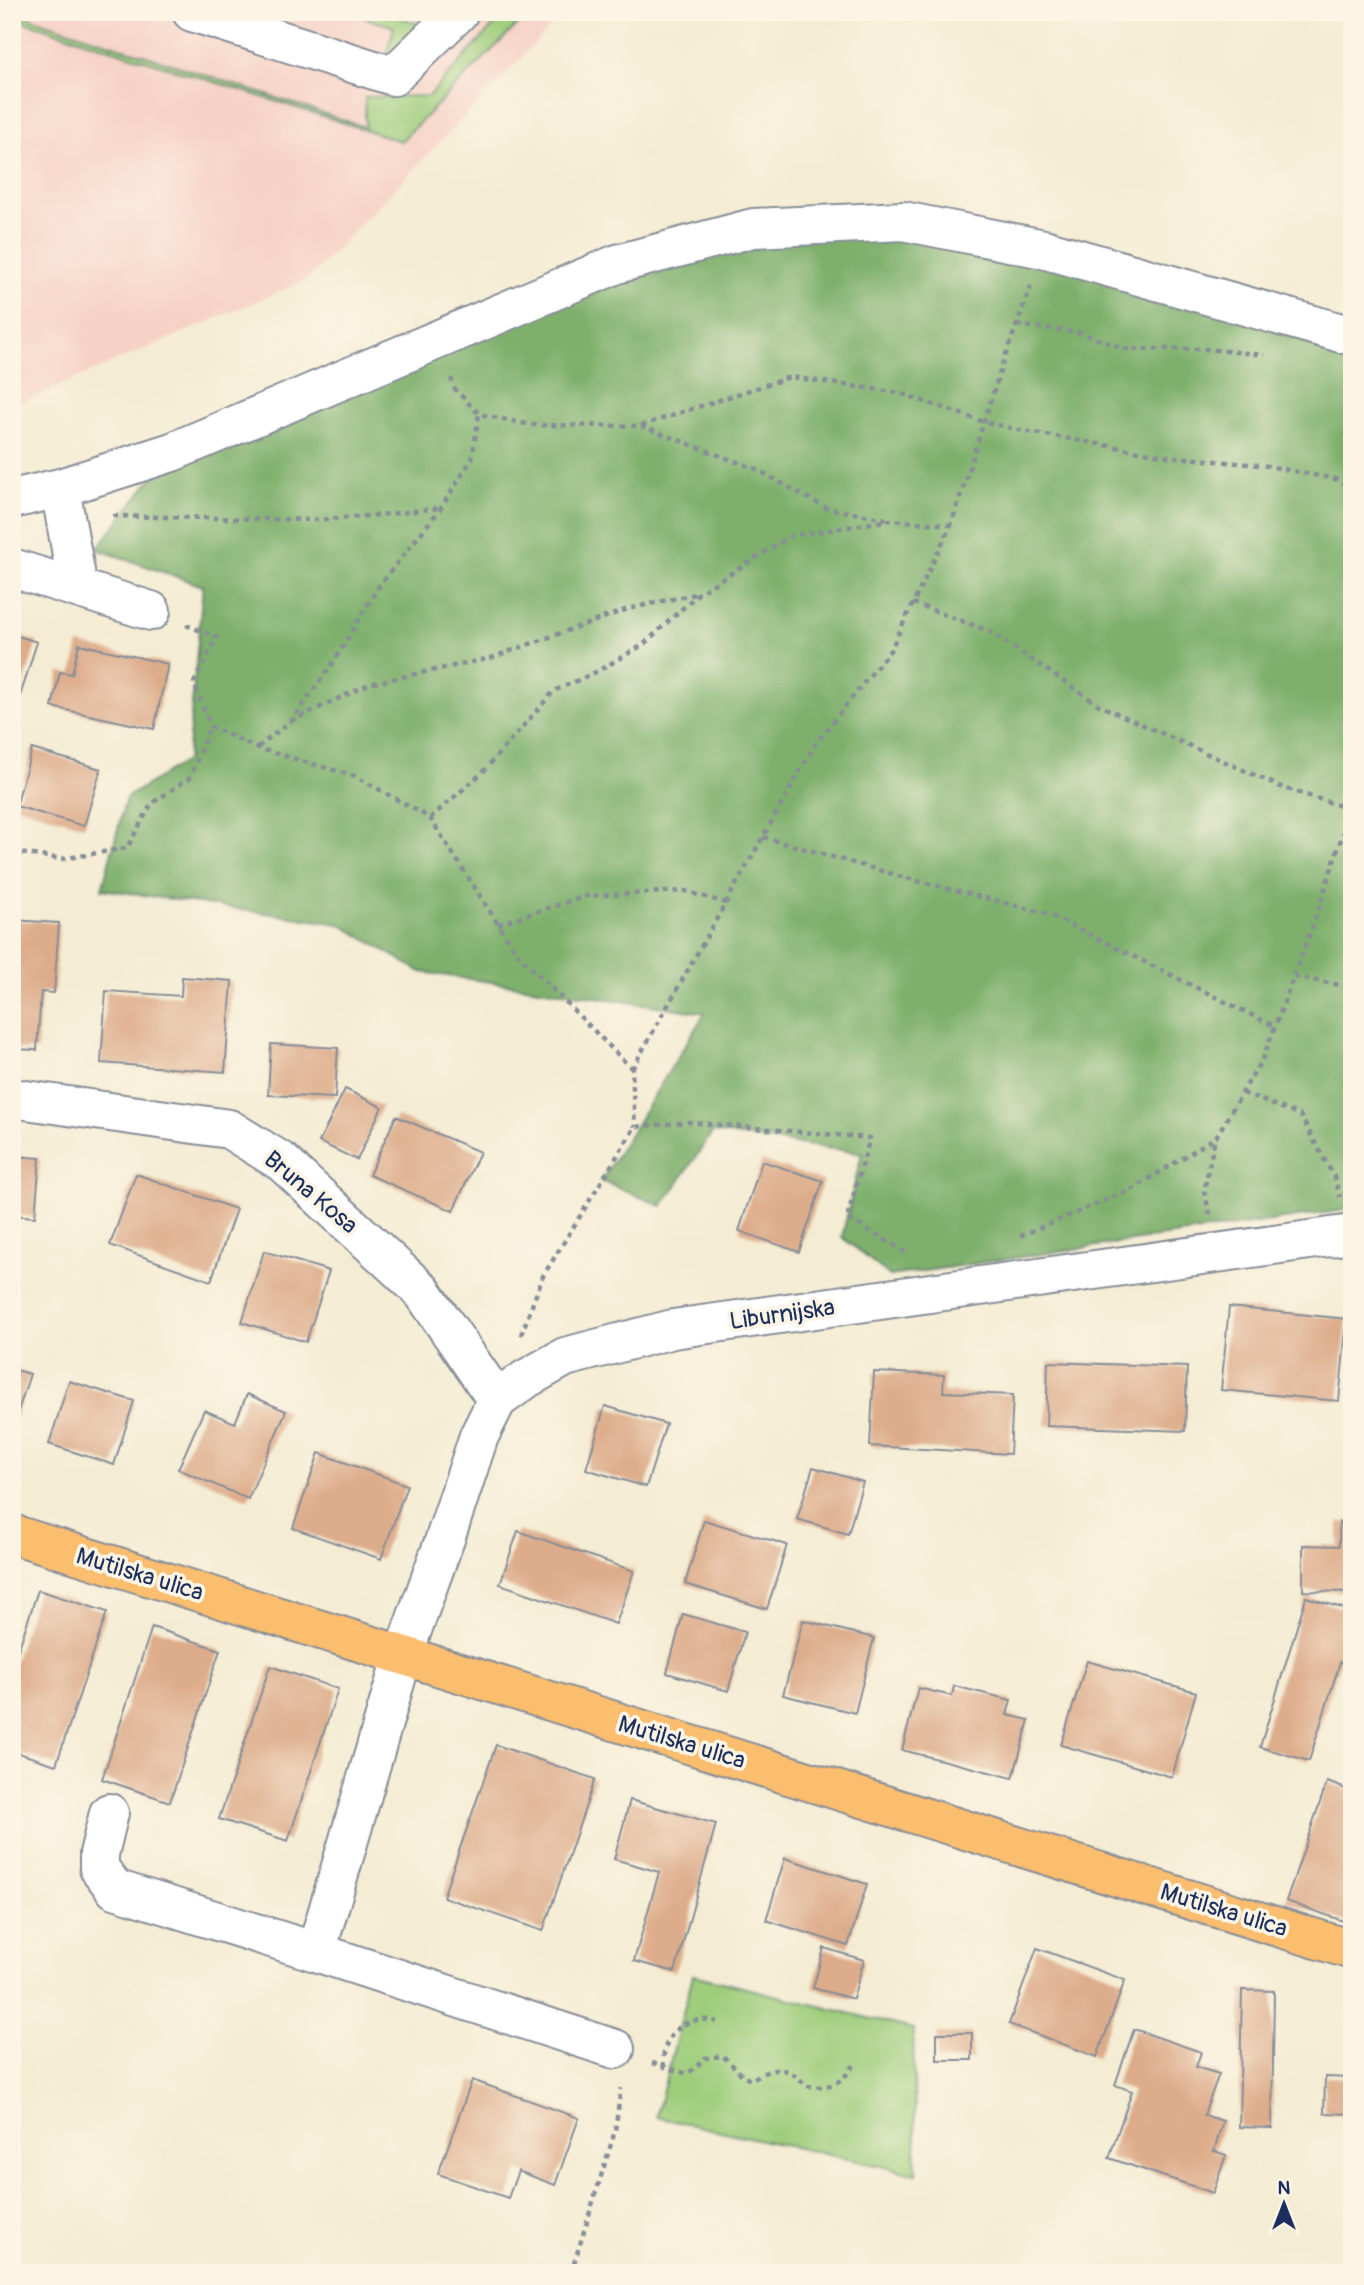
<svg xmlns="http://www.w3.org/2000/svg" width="1364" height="2285" viewBox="0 0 1364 2285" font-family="Pangolin,sans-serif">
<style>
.built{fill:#f6d1c6}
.green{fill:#9ecd7c;stroke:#5c7e6d;stroke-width:2}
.forest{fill:#7eb06c;stroke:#4c7065;stroke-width:2}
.building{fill:#ddac8a}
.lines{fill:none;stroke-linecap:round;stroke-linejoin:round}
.minor-casing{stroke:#888e98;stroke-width:42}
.major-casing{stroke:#888e98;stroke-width:42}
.path{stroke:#888e98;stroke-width:4.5;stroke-dasharray:5 5;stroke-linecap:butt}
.minor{stroke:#fff;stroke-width:38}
.major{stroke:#fbbd6e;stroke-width:38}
.labels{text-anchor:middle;stroke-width:7;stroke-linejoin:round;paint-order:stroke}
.street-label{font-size:24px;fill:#1b2f5e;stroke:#fcf5e5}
</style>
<rect width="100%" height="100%" fill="#fcf5e5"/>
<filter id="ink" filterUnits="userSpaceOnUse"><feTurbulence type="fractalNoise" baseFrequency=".0143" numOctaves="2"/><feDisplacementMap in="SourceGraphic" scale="14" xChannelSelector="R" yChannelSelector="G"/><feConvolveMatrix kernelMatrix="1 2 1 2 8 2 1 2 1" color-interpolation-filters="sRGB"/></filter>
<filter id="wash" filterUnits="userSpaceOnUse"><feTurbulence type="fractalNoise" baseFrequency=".00686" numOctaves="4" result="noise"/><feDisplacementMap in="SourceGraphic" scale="28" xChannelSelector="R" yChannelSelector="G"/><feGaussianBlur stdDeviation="1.57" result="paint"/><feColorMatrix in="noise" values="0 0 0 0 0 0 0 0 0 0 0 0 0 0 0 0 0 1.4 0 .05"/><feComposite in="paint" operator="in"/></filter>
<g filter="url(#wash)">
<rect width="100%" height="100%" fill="#f4ecd3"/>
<path class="built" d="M12 12H565L308 279 12 406Z"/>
<path class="green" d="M12 12 365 127V97L429 96 506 12H530L401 141 12 18Z
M346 12H382L423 25 427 12H446L390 59 387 52 394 27Z
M693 1975 913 2029 916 2174 656 2117Z"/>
<path class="forest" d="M903 221 1352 336V1209L890 1276 842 1237 862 1153 713 1132 662 1206 601 1181 705 1013 421 972 340 924 102 889 126 798 187 760 203 586 97 549 172 452 617 264Z"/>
<g id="blocks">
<path class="building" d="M12 634 37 642 17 706 12 705Z
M79 644 168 664 154 729 52 707 60 672 72 674Z
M32 749 101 769 84 826 16 806Z
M12 920 59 923 54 993 41 992 37 1050 12 1049Z
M182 977 232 981 225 1072 101 1063 106 991 181 996Z
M271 1044 338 1048 335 1098 268 1095Z
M345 1089 382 1107 357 1160 319 1142Z
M396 1116 480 1152 453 1211 369 1175Z
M12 1156 40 1158 35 1217 12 1215Z
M762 1161 823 1181 799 1252 739 1231Z
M136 1174 236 1209 211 1281 110 1245Z
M264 1251 329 1271 306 1342 242 1322Z
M1229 1307 1347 1319 1339 1401 1221 1390Z
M1048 1362 1187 1367 1185 1431 1046 1426Z
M12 1369 30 1374 13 1427H12Z
M874 1372 944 1375 943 1392 1013 1395 1010 1454 870 1446Z
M69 1381 134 1401 114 1465 49 1444Z
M247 1394 286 1411 248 1499 178 1469 204 1410 235 1423Z
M605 1406 666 1424 646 1487 586 1469Z
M319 1453 407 1485 381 1559 293 1528Z
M813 1467 863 1482 848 1534 797 1519Z
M704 1520 787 1545 767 1609 685 1584Z
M1339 1522H1352V1592L1303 1591V1545L1339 1546Z
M518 1531 634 1571 616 1624 500 1584Z
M38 1590 107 1612 56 1765 12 1751V1669Z
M1306 1597 1352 1611V1666L1340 1662 1309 1761 1260 1747Z
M683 1614 745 1632 728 1691 667 1673Z
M803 1620 874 1638 855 1713 783 1695Z
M152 1627 220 1650 170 1802 102 1779Z
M1087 1661 1196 1692 1172 1777 1061 1745Z
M270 1666 338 1689 288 1841 219 1819Z
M954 1686 1011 1700 1007 1715 1029 1720 1013 1778 902 1750 918 1688 952 1696Z
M496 1745 595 1779 543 1931 443 1897Z
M1327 1782 1352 1791V1924L1286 1901Z
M630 1800 716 1824 675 1972 634 1961 659 1872 614 1859Z
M785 1858 867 1884 848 1946 766 1920Z
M824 1948 864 1960 853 1999 813 1988Z
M1037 1948 1125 1980 1097 2057 1009 2024Z
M1242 1990 1274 1991 1272 2128 1239 2127Z
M1134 2029 1201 2052 1196 2067 1219 2074 1204 2115 1223 2121 1214 2151 1226 2155 1213 2193 1109 2158 1132 2091 1115 2085Z
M937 2033H972V2060H937Z
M1325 2077 1352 2078V2114L1324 2113Z
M472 2080 579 2118 555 2185 518 2171 508 2198 438 2174Z"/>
</g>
</g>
<g filter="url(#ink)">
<use href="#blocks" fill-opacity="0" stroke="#888e98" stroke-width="2"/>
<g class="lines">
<g class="minor-casing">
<path id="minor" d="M192 12 393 76 459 12
M60 488 78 588
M12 499 60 488 172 452 617 264 753 228 903 221 1044 249 1352 336
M12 568 151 611
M12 1098 229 1129 282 1162 422 1291 497 1400
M109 1813 99 1854V1868L115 1889 316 1952
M615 2049 316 1952 403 1655 445 1539 479 1436 497 1400 526 1379 565 1357 673 1329 1352 1234"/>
</g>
<g class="major-casing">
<path id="major" d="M12 1534 1352 1950"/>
</g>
<path class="path" d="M1017 325 1081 333 1125 349H1207L1264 355
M451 378 454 388 479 414 531 425 640 426 790 377 900 393 984 422 1024 431 1167 456 1268 466 1335 479 1352 487
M641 426 756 469 826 508 886 519
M113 516 314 520 380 515 440 508
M913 603 989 631 1099 705 1281 787 1350 809
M186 625 217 637 194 683 210 726 257 748 355 776 430 818 516 952 632 1069 635 1127
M291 721 369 684 491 658 628 609 699 593
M258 747 291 721 331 666 379 586 441 508 472 459 479 414
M430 818 482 773 554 691 596 672 643 645 699 593 791 536 891 520 951 525
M763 837 906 878 1048 914 1276 1027
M12 852 62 859 127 848 152 803 190 778 210 726
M498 924 586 896 685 891 726 903
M1294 977 1352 987
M632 1069 816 743 891 649 951 525 1003 362 1031 286
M1243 1093 1300 1115 1334 1177 1340 1197
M1210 1215 1204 1191 1215 1138
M1020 1236 1133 1189 1216 1137 1264 1056 1317 914 1352 805
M521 1335 543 1276 635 1127 688 1122 870 1138 847 1218 909 1254
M652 2063 688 2074 705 2058 723 2056 744 2077 751 2080C773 2066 789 2065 806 2086 832 2089 842 2083 856 2062
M664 2067C659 2035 688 2012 717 2022
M571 2273 615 2131 621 2088"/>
<use href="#minor" class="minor"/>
<use href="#major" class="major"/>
</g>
</g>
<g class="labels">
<g class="street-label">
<text transform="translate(311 1192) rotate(40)" y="8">Bruna Kosa</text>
<text transform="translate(782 1314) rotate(-8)" y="8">Liburnijska</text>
<text transform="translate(140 1574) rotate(17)" y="8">Mutilska ulica</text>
<text transform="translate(682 1742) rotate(17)" y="8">Mutilska ulica</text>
<text transform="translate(1224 1910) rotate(17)" y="8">Mutilska ulica</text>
</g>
</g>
<rect width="1364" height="2285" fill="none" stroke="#fcf5e5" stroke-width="42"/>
<g transform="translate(1284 2204)" stroke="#fcf5e5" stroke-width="5" paint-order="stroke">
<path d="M0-5L12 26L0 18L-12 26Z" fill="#1b2f5e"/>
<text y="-10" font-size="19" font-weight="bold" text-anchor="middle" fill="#1b2f5e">N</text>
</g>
</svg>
